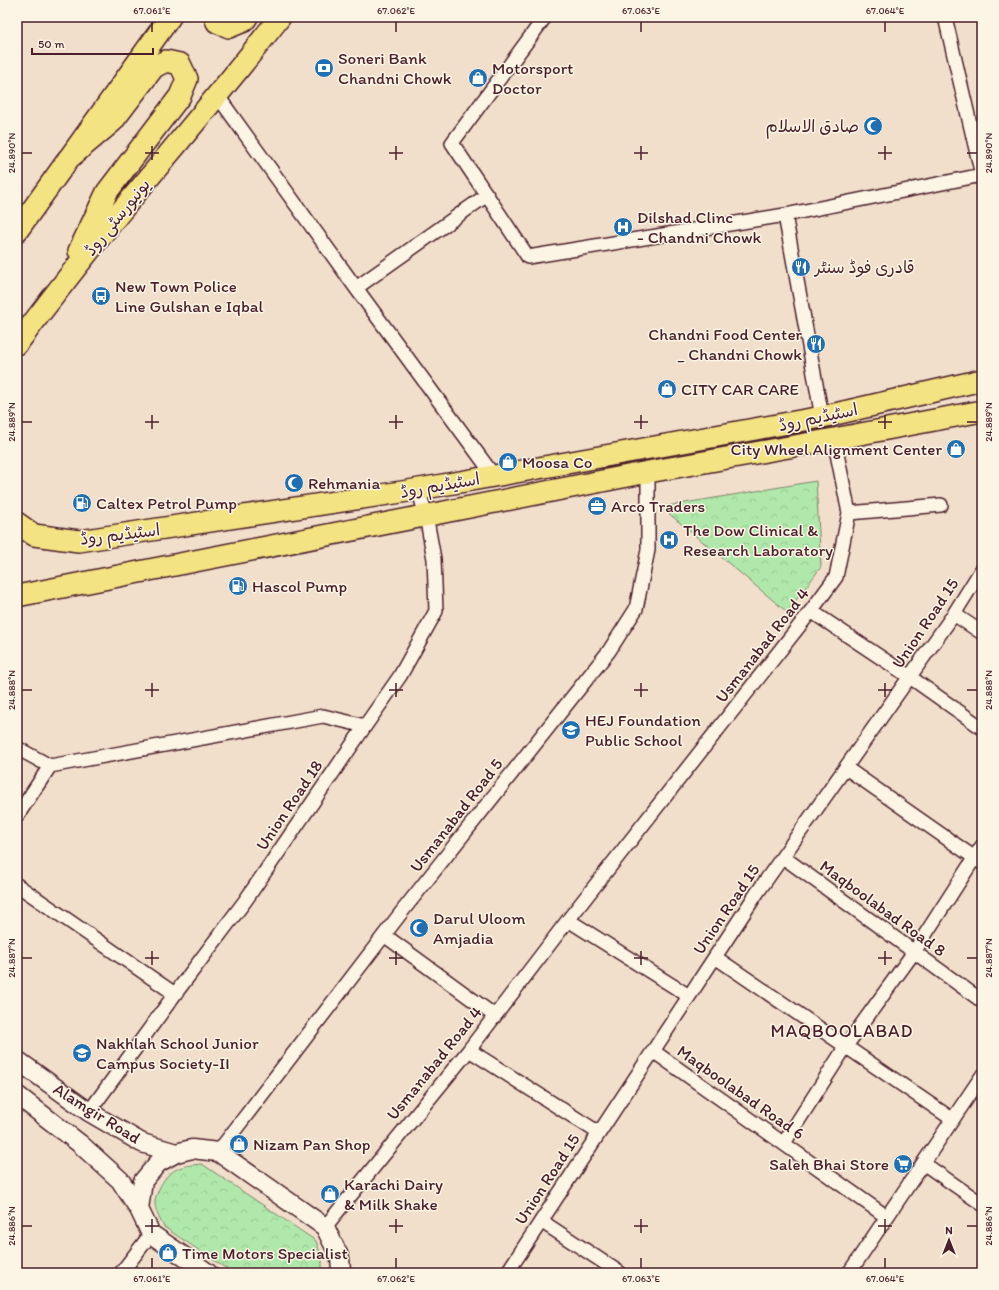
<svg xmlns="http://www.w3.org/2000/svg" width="999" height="1290" viewBox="0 0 999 1290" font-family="Itim,'Playpen Sans Arabic',sans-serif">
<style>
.forest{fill:url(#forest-crowns);stroke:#7d846b}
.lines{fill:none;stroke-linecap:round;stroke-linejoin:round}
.street-casing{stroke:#4a1f2b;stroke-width:16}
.secondary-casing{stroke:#4a1f2b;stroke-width:21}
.primary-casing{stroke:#4a1f2b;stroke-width:24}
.street{stroke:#fcf5e5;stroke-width:13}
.secondary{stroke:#fcf5e5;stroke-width:18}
.primary{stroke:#f4e382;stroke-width:21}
.ticks{fill:none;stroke:#4a1f2b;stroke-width:1.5}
.labels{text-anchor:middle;stroke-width:3;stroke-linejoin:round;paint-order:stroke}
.poi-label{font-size:17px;fill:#4a1f2b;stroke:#fcf5e5;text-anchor:start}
.street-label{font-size:17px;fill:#4a1f2b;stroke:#fcf5e5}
.neighbourhood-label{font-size:18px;letter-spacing:1px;fill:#4a1f2b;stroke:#fcf5e5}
.neatline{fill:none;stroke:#4a1f2b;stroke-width:1.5}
.ticks-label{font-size:10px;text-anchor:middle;fill:#4a1f2b}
</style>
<defs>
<pattern id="forest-crowns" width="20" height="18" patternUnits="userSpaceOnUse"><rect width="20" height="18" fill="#b0e8ab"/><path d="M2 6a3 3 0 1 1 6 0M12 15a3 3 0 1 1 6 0" fill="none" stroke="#99c793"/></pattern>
</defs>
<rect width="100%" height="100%" fill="#f2dfcb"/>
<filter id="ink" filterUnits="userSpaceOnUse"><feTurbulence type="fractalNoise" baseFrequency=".025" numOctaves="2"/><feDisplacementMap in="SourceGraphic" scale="8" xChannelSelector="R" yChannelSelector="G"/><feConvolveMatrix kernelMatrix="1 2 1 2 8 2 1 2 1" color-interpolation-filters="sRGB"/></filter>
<g filter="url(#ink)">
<path class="forest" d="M816 481 821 567 787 612 661 507Z
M202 1164 316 1241 322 1258V1273H233L164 1227C160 1220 154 1209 155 1201 155 1197 158 1192 159 1189 168 1169 182 1165 202 1164Z"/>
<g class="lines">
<g class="street-casing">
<path id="street" d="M545 17 452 143 528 257 785 215 982 175 945 17
M217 95 356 288 494 476
M785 215 822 417
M356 288 487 195
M849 513 941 505
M811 611 910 677 982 728
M954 614 982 633
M17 748 50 766
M846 768 982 863
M17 816 50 766 323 716 365 726
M783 857 982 1001
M17 885 175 994
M568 920 689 996
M384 935 495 1016
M715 957 952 1119
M469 1050 599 1133
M653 1051 887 1217
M89 1112 175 994 245 901 365 726 400 676 436 611 434 559 426 515 418 489
M784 1143 846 1046 914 952 982 846
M218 1152 404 909 609 651 636 609 648 550V472
M923 1163 982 1204
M541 1221 620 1273
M325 1227 469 1050 568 920 811 611 836 577 849 513 834 439
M121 1273 151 1234
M507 1273 757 893 954 614 982 569
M849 1273 982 1076"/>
</g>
<g class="secondary-casing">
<path id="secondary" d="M17 1060 89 1112 142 1143 176 1153 192 1149 218 1152 325 1227 340 1258 341 1270 343 1273
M17 1095 79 1143 120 1180 139 1209 151 1234 208 1273
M139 1209 143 1181 158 1163 176 1153"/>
</g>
<g class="primary-casing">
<path id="primary" d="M215 17 217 22 229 27 244 21 247 17
M68 159 113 121 154 67 166 61 180 64 187 79 180 96 107 192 79 251
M17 231 170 17
M17 344C51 299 86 254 122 210 175 146 229 83 280 17
M17 523 34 535 79 541 408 491 494 476 822 417 982 380
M17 596 648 472 834 439 982 411"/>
</g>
<use href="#street" class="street"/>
<use href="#secondary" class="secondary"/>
<use href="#primary" class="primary"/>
</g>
</g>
<path class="ticks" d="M152 22V32M396 22V32M641 22V32M885 22V32M152 146V160M396 146V160M641 146V160M885 146V160M22 153H32M145 153H159M389 153H403M634 153H648M878 153H892M967 153H977M152 415V429M396 415V429M641 415V429M885 415V429M22 422H32M145 422H159M389 422H403M634 422H648M878 422H892M967 422H977M152 683V697M396 683V697M641 683V697M885 683V697M22 690H32M145 690H159M389 690H403M634 690H648M878 690H892M967 690H977M152 951V965M396 951V965M641 951V965M885 951V965M22 958H32M145 958H159M389 958H403M634 958H648M878 958H892M967 958H977M152 1219V1233M396 1219V1233M641 1219V1233M885 1219V1233M22 1226H32M145 1226H159M389 1226H403M634 1226H648M878 1226H892M967 1226H977M152 1258V1268M396 1258V1268M641 1258V1268M885 1258V1268"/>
<defs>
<g id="bank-disc" transform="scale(1)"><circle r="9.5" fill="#1f6fb2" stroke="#fcf5e5"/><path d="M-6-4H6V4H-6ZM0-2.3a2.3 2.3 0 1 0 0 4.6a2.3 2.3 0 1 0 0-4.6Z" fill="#fff"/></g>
<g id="shop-disc" transform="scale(1)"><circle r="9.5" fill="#1f6fb2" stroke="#fcf5e5"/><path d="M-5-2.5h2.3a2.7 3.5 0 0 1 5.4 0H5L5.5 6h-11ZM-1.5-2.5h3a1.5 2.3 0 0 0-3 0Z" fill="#fff"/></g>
<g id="mosque-disc" transform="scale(1)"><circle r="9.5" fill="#1f6fb2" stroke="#fcf5e5"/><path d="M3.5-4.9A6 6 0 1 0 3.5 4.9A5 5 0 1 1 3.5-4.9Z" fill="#fff"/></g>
<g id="hospital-disc" transform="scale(1)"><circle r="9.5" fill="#1f6fb2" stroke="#fcf5e5"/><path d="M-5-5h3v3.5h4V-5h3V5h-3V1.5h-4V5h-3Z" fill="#fff"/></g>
<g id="restaurant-disc" transform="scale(1)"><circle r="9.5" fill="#1f6fb2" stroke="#fcf5e5"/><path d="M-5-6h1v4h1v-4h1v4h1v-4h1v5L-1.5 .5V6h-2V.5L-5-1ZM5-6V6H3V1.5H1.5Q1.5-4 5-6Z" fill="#fff"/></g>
<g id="bus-disc" transform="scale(1)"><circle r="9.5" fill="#1f6fb2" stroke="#fcf5e5"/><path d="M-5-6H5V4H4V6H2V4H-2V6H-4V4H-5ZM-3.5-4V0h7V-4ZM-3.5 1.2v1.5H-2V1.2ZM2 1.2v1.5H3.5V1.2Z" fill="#fff"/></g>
<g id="fuel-disc" transform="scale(1)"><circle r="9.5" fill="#1f6fb2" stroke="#fcf5e5"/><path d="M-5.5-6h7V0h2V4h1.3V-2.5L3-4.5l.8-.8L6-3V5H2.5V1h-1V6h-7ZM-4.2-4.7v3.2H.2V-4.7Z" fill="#fff"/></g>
<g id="office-disc" transform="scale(1)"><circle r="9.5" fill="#1f6fb2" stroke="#fcf5e5"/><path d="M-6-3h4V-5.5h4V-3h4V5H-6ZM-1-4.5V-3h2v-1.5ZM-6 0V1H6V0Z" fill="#fff"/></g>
<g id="school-disc" transform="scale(1)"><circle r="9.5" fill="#1f6fb2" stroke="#fcf5e5"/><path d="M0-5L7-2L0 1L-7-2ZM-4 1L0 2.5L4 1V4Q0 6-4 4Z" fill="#fff"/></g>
<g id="supermarket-disc" transform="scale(1)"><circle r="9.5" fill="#1f6fb2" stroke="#fcf5e5"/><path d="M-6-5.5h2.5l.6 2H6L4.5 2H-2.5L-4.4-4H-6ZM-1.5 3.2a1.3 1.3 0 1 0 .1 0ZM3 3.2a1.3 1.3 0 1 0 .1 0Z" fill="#fff"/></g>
</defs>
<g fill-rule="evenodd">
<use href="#bank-disc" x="324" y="68"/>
<use href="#shop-disc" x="478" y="78"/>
<use href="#mosque-disc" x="873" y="126"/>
<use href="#hospital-disc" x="623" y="227"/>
<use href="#restaurant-disc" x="801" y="267"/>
<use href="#bus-disc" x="101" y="296"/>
<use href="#restaurant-disc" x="816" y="344"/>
<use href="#shop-disc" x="667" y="389"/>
<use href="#shop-disc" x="956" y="449"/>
<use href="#shop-disc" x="508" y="462"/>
<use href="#mosque-disc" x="294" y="483"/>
<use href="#fuel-disc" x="82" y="503"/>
<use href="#office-disc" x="597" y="506"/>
<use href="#hospital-disc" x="669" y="540"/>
<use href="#fuel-disc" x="238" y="586"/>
<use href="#school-disc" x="571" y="730"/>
<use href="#mosque-disc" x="419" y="928"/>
<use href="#school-disc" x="82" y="1053"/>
<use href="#shop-disc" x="239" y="1144"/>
<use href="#supermarket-disc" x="903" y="1164"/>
<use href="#shop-disc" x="330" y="1194"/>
<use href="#shop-disc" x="168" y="1253"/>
</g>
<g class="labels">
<g class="poi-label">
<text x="338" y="64">Soneri Bank<tspan x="338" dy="20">Chandni Chowk</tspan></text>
<text x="492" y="74">Motorsport<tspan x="492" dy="20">Doctor</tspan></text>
<text x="859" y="132" text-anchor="end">صادق الاسلام</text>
<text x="637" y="223">Dilshad Clinc<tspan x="637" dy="20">- Chandni Chowk</tspan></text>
<text x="815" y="273">قادری فوڈ سنٹر</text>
<text x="115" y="292">New Town Police<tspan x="115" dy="20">Line Gulshan e Iqbal</tspan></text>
<text x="802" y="340" text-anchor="end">Chandni Food Center<tspan x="802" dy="20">_ Chandni Chowk</tspan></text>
<text x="681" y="395">CITY CAR CARE</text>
<text x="942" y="455" text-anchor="end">City Wheel Alignment Center</text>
<text x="522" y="468">Moosa Co</text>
<text x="308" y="489">Rehmania</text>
<text x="96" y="509">Caltex Petrol Pump</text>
<text x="611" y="512">Arco Traders</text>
<text x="683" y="536">The Dow Clinical &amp;<tspan x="683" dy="20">Research Laboratory</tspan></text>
<text x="252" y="592">Hascol Pump</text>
<text x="585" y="726">HEJ Foundation<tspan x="585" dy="20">Public School</tspan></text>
<text x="433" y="924">Darul Uloom<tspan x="433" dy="20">Amjadia</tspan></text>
<text x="96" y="1049">Nakhlah School Junior<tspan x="96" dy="20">Campus Society-II</tspan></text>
<text x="253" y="1150">Nizam Pan Shop</text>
<text x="889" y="1170" text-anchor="end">Saleh Bhai Store</text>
<text x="344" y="1190">Karachi Dairy<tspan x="344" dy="20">&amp; Milk Shake</tspan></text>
<text x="182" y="1259">Time Motors Specialist</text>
</g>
<g class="street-label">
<text transform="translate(117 217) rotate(-51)" y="6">یونیورسٹی روڈ</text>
<text transform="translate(818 417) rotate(-12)" y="6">اسٹیڈیم روڈ</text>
<text transform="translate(440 485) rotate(-10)" y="6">اسٹیڈیم روڈ</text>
<text transform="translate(120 534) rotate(-7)" y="6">اسٹیڈیم روڈ</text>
<text transform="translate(925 623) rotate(-56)" y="6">Union Road 15</text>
<text transform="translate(762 645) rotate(-52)" y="6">Usmanabad Road 4</text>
<text transform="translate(289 805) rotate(-56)" y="6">Union Road 18</text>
<text transform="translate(456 815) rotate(-52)" y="6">Usmanabad Road 5</text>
<text transform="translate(883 908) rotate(36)" y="6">Maqboolabad Road 8</text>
<text transform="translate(726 909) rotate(-56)" y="6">Union Road 15</text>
<text transform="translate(434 1063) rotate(-51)" y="6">Usmanabad Road 4</text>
<text transform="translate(741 1092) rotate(35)" y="6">Maqboolabad Road 6</text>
<text transform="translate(97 1113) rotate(32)" y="6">Alamgir Road</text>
<text transform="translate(547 1179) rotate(-57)" y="6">Union Road 15</text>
</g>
<g class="neighbourhood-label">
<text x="842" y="1037">MAQBOOLABAD</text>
</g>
</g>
<rect width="999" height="1290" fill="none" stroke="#fcf5e5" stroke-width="44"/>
<g transform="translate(949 1240)" stroke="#fcf5e5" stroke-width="3" paint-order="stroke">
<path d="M0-3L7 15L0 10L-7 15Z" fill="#4a1f2b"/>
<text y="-6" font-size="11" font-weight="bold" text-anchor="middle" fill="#4a1f2b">N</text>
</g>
<path d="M32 48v6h121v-6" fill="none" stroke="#4a1f2b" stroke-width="2"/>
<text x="38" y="48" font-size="12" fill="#4a1f2b" stroke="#fcf5e5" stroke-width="3" paint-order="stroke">50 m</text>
<rect x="22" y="22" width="955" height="1246" class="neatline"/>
<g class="ticks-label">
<text x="152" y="14">67.061°E</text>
<text x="396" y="14">67.062°E</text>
<text x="641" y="14">67.063°E</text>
<text x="885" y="14">67.064°E</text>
<text transform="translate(11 153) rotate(-90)" y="4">24.890°N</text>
<text transform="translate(988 153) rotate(-90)" y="4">24.890°N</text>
<text transform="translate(11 422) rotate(-90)" y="4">24.889°N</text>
<text transform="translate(988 422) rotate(-90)" y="4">24.889°N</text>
<text transform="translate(11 690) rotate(-90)" y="4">24.888°N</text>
<text transform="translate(988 690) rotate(-90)" y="4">24.888°N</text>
<text transform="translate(11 958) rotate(-90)" y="4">24.887°N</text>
<text transform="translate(988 958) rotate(-90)" y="4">24.887°N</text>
<text transform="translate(11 1226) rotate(-90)" y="4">24.886°N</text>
<text transform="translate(988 1226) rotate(-90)" y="4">24.886°N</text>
<text x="152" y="1282">67.061°E</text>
<text x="396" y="1282">67.062°E</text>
<text x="641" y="1282">67.063°E</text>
<text x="885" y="1282">67.064°E</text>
</g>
</svg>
